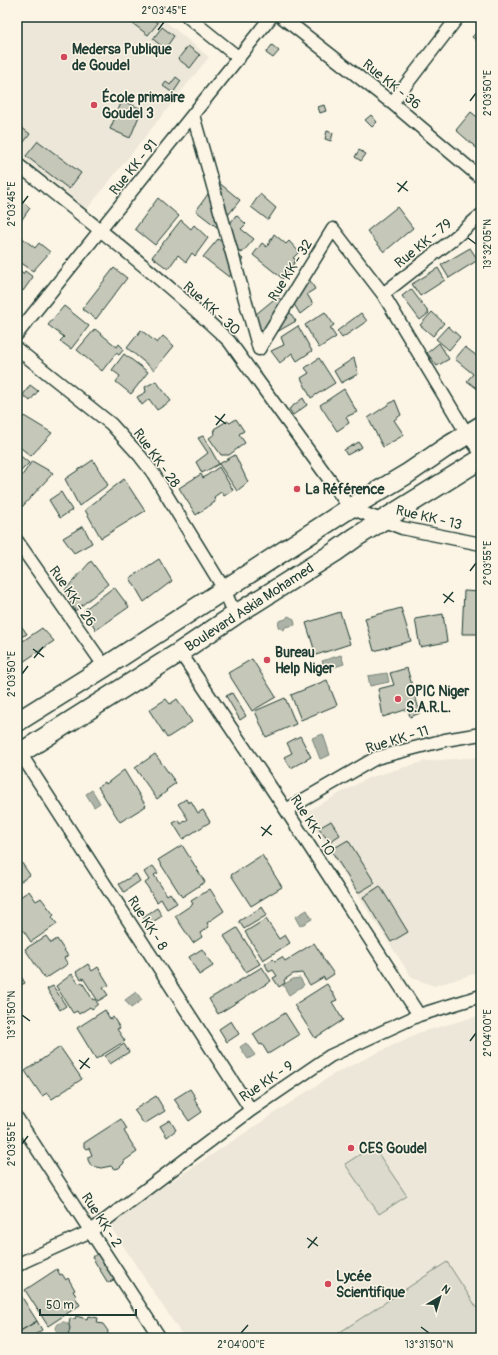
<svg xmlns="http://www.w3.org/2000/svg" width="498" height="1355" viewBox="0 0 498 1355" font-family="Pangolin,sans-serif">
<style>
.built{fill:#ece7d8}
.green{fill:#dcdacc;stroke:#7e8c80}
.water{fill:#aeb3a7;stroke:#758479}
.building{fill:#c5c7b9;stroke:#1f3d34}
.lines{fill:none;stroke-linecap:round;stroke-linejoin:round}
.minor-casing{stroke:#1f3d34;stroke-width:15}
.primary-casing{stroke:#1f3d34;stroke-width:22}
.minor{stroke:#fcf5e5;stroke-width:12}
.primary{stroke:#fcf5e5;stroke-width:19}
.ticks{fill:none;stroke:#1f3d34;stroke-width:1.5}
.poi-dot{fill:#d1495b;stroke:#fcf5e5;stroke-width:1.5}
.labels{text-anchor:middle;stroke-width:3;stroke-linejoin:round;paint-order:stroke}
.poi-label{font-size:14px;font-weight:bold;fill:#1f3d34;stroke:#fcf5e5;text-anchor:start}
.street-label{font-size:14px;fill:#1f3d34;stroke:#fcf5e5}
.neatline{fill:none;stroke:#1f3d34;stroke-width:1.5}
.ticks-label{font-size:10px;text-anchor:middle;fill:#1f3d34}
</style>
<rect width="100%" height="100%" fill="#fcf5e5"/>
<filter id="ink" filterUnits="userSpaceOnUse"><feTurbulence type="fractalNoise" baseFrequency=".025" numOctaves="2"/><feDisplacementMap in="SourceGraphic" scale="8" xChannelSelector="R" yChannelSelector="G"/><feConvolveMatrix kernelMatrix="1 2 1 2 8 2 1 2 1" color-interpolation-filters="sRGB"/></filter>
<g filter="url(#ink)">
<path class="built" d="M17 17H160L209 57 87 209 17 153Z
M481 757V966L474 974 434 986 412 978 304 813 368 778 426 761Z
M481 1015V1338H184L108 1223 334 1074 418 1033Z"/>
<path class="green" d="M373 1146 407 1196 379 1214 345 1164Z
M447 1262 481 1314V1338H331Z"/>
<path class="water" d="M288 616 294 619 295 625 285 627 284 630 278 627 279 621 286 619Z
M341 655 344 664 325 670 322 661Z
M387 673 389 682 370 686 368 676Z
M323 734 330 755 320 759 312 738Z
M92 790 100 803 94 807 86 794Z
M307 910 312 919 300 926 295 917Z
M300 978 304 985 289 995 283 985 293 979Z
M136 992 142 1000 131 1008 125 1000Z
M246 1043 255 1055 248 1059 240 1047Z
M56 1329a7 7 0 1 1 14 0a7 7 0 1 1-14 0Z"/>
<path class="building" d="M124 17H150L158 23 148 35Z
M162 27 174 36 165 49 153 39Z
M481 27V44L472 37Z
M272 45 279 51 273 58 266 53Z
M188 46 200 55 190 68 178 59Z
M176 77 181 81 173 93 163 86 166 82 170 85Z
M122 101 142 109 130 138 110 129Z
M324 105 326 111 320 113 318 107Z
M471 112 481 120V152L456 130Z
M371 115 377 122 372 127 365 120Z
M17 124 30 134 18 150 17 149Z
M327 131 333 133 331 141 325 139Z
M38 141 81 173 69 189 26 156Z
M359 150 366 154 361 161 355 157Z
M217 181 240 200 218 228 196 211Z
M260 194 276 208 268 220 251 207Z
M17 197 30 208 18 225H17Z
M158 198 179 216 155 245 135 229Z
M397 207 413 228 384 252 367 231Z
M236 215 246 224 241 229 254 239 242 253 221 237Z
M181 220 191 229 194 225 208 238 195 256 192 253 186 262 178 255 168 269 152 257Z
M274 234 286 244 289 241 299 252 293 258 296 260 283 279 253 255 262 243 267 247Z
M20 236 35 248 39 243 50 252 33 271 17 260V240Z
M218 239 243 259 229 277 203 257Z
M470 248 478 260 449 278 441 265Z
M114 268 127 278 96 319 82 309Z
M438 268 445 280 420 296 412 284Z
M17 269 23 274 25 271 33 277 23 291 19 287 17 290Z
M309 279 315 289 307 294 313 304 300 314 287 293Z
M411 289 429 313 420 320 402 296Z
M278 296 296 321 261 341 250 319Z
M64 306 89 326 71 349 60 341 64 337 48 325Z
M325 312 334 325 330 328 336 337 319 348 305 325Z
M432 312 444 323 433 336 420 325Z
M361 313 367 321 342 338 337 331Z
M298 326 312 351 297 361 292 353 280 363 271 351 284 345 281 337Z
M448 326 460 337 449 350 436 339Z
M95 329 117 347 119 344 124 349 119 355 116 353 102 371 77 350Z
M141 330 157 343 163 336 174 346 154 370 127 348Z
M439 343 449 359 437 366 427 353Z
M465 347 481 359V387L479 390 467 381 473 374 455 359Z
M124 354 148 372 131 394 116 382 120 376 112 370Z
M319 358 335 383 311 398 301 378 309 373 305 368Z
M354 358 358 374 341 383 334 371Z
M156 381 171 401 157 410 149 399 142 405 137 397 146 392 145 387Z
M30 385 38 391 30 401 23 395Z
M344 389 357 412 346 417 349 423 337 431 320 405Z
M303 398 307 405 293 415 289 409Z
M395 400 401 415 394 420 404 435 383 447 368 418Z
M24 416 52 433 31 456 17 445V425Z
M236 419 244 431 239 434 245 443 229 455H221L209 438 215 434 214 429 227 421 230 423Z
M203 436 219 464 202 473 196 462 208 453 198 438Z
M359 442 362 447 347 455 344 450Z
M17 453 29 463 17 475Z
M235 455 248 482 237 491 219 464Z
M93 460 108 485 79 506 65 479Z
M32 461 53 473 22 507 17 501V483Z
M219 467 233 490 224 496 221 492 214 497 215 502 196 515 179 488 201 474 203 478Z
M124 479 145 511 101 538 85 510Z
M61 492 72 510 60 518 49 500Z
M83 526 92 543 74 553 63 538Z
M159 559 172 581 144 602 130 578Z
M91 561 108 584 75 611 65 590Z
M114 587 129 607 96 630 84 610Z
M464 591 481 592V634H462Z
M401 608 411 641 374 651 365 618Z
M340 612 350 644 316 655 306 623Z
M443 614 447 642 420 647 415 619Z
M17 620 27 634 17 639Z
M42 628 54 641 17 666V645Z
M252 659 276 697 252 711 228 673Z
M407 668 420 713 410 717 408 709 383 717 378 689 394 685 390 673Z
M327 680 337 705 301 720 291 695Z
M232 693 246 716 240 720 226 696Z
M285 698 296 724 266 737 255 711Z
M166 699 170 704 177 699 192 722 167 738 149 710Z
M300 736 311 757 291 768 284 757 292 753 287 743Z
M155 754 176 783 166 790 167 791 157 799 135 768Z
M124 770 146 806 120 822 98 787 105 782 106 784Z
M186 799 188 803 191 801 198 813 203 810 210 822 183 839 173 823 179 820 181 824 188 819 178 804Z
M331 821 340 835 329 842 319 828Z
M348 840 375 883 358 893 331 850Z
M182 845 205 882 182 897 158 860Z
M262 855 282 887 251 906 231 875Z
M17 856 30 875 17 884Z
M153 866 158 873 154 875 167 895 170 893 177 903 167 909 161 899 157 902 145 883 149 880 144 872Z
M136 874 140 881 124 892 119 884Z
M380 886 408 932 391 942 363 897Z
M210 889 224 911 207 923 209 927 200 933 202 937 193 943 175 916 193 904 191 901Z
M29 891 36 901 41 898 54 915 52 917 57 924 31 942 17 921V899Z
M262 907 267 915 244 929 239 921Z
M157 908 162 916 148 925 143 917Z
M266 919 279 939 285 935 290 943 263 960 245 932Z
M237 928 260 964 246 972 224 936Z
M46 936 51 943 57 939 68 956 64 958 68 964 45 979 25 949Z
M314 943 323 957H322L334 974 325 980 324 977 310 985 302 973 293 974 284 980 285 983 279 987 273 978 277 976 273 970 269 972 265 964 273 959 275 961 282 957 285 961Z
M202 949 213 966 199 975 189 957Z
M88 964 92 971 98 967 109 985 103 988 108 995 98 1001 83 978 81 979 76 972Z
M262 967 271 981 218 1014 209 999Z
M17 970 25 983 17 987Z
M72 974 79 984 82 982 93 1000 95 999 98 1004 92 1009 90 1007 79 1014 77 1011 73 1013 56 986Z
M327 984 337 1000 332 1002 343 1020 315 1038 294 1005Z
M53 986 66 1006 60 1010 47 989Z
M105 1010 110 1019 113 1017 120 1028 117 1029 125 1041 96 1059 77 1028Z
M285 1013 299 1035 268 1054 262 1044 260 1045 253 1034Z
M231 1021 239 1034 227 1042 219 1029Z
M124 1044 129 1052 110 1064 105 1056Z
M60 1047 82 1079 52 1099 47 1093 42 1096 25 1071Z
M190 1089 196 1098 194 1099 202 1112 189 1121 174 1099Z
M156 1096 165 1111 144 1124 134 1110Z
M121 1119 127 1129 124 1131 137 1152 124 1161V1163L119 1168 114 1169 111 1166 101 1168 91 1166 88 1160V1157L92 1155 89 1148 86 1149 84 1147V1143Z
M170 1120 176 1130 167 1137 160 1126Z
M99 1253 115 1279 108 1283 92 1257Z
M57 1269 60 1275 62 1274 66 1280 68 1278 75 1290 73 1291 76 1296 75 1297 80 1305 48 1326 25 1290Z
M20 1294 37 1321 17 1333V1296Z
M76 1316 87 1319 88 1316 98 1318 97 1323 103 1324 108 1331 107 1338H84L68 1336 70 1328 69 1325 70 1318 75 1319Z
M37 1321 42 1330 30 1338H17V1333Z"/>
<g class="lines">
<g class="minor-casing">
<path id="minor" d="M188 17 239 58
M282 17 392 103 481 178
M392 103 458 17
M193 115 259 349 333 229 383 294 467 434 481 453
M17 164C89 221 162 278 229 341L350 508 402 528 481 544
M383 294 452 240 481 215
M17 334 271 17
M17 349 111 424 140 456 153 473 224 589 235 615
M17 541 105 667
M180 652 286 810 419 1015
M20 753 251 1110
M286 810 376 758 445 740 481 734
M17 1118 160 1338
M17 1266 25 1261 91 1231 251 1110 330 1056 419 1015 481 996"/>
</g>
<g class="primary-casing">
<path id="primary" d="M17 722 105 667 350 508 407 474 445 448 481 426
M17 755 180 652 235 615 335 552 356 537 481 459"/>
</g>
<use href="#minor" class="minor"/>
<use href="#primary" class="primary"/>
</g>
</g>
<path class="ticks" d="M158 30 164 22M470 101 476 93M397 183 408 191M398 192 407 181M22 204 28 196M468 238 476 244M215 416 226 424M216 425 225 414M470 571 476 563M443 594 454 602M444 603 453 592M33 649 44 657M34 658 43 647M22 674 28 666M261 827 272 835M262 836 271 825M22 1015 30 1021M470 1041 476 1033M79 1060 90 1068M80 1069 89 1058M22 1144 28 1136M307 1238 318 1246M308 1248 317 1237M421 1327 429 1333M241 1333 248 1325"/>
<g class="poi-dot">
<circle cx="64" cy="57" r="4"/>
<circle cx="94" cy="105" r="4"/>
<circle cx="297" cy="489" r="4"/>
<circle cx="267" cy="660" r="4"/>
<circle cx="398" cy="699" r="4"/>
<circle cx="351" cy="1148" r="4"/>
<circle cx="328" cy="1284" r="4"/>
</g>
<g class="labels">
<g class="poi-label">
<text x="72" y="54">Medersa Publique<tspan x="72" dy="16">de Goudel</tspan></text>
<text x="102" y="102">École primaire<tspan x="102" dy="16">Goudel 3</tspan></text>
<text x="305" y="494">La Référence</text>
<text x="275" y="657">Bureau<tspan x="275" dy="16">Help Niger</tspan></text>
<text x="406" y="696">OPIC Niger<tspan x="406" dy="16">S.A.R.L.</tspan></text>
<text x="359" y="1153">CES Goudel</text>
<text x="336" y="1281">Lycée<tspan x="336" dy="16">Scientifique</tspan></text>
</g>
<g class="street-label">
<text transform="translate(392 84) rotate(39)" y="5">Rue KK - 36</text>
<text transform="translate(133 167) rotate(-51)" y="5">Rue KK - 91</text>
<text transform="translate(423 243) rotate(-39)" y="5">Rue KK - 79</text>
<text transform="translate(290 270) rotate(-58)" y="5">Rue KK - 32</text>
<text transform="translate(212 308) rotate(42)" y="5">Rue KK - 30</text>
<text transform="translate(157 458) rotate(54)" y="5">Rue KK - 28</text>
<text transform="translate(429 517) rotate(13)" y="5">Rue KK - 13</text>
<text transform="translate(73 596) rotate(55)" y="5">Rue KK - 26</text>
<text transform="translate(249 607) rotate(-33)" y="5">Boulevard Askia Mohamed</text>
<text transform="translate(397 739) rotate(-17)" y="5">Rue KK - 11</text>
<text transform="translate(313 825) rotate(57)" y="5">Rue KK - 10</text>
<text transform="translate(148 923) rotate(57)" y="5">Rue KK - 8</text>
<text transform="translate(266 1081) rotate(-34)" y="5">Rue KK - 9</text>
<text transform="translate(102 1220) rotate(57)" y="5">Rue KK - 2</text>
</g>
</g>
<rect width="498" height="1355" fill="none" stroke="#fcf5e5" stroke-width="44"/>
<g transform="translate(440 1297) rotate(38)" stroke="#fcf5e5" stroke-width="3" paint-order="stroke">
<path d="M0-3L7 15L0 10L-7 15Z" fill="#1f3d34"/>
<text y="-6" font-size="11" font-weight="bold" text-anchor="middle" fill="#1f3d34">N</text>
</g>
<path d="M40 1309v6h96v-6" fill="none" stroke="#1f3d34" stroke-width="2"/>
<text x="46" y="1309" font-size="12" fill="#1f3d34" stroke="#fcf5e5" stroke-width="3" paint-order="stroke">50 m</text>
<rect x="22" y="22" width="454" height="1311" class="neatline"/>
<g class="ticks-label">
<text x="164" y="14">2°03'45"E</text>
<text transform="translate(487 93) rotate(-90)" y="4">2°03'50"E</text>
<text transform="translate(11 204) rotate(-90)" y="4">2°03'45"E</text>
<text transform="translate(487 244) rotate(-90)" y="4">13°32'05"N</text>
<text transform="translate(487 563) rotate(-90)" y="4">2°03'55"E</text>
<text transform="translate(11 674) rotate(-90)" y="4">2°03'50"E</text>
<text transform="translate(11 1015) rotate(-90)" y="4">13°31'50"N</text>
<text transform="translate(487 1033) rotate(-90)" y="4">2°04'00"E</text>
<text transform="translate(11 1144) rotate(-90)" y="4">2°03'55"E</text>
<text x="241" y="1348">2°04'00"E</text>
<text x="429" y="1348">13°31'50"N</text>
</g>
</svg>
